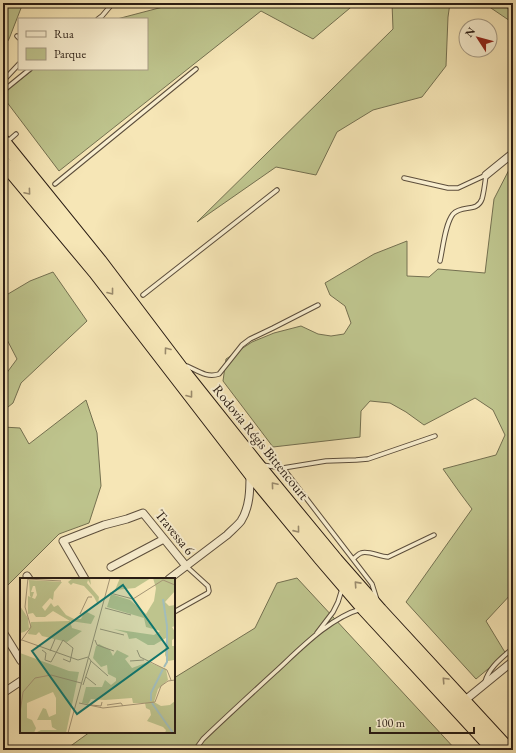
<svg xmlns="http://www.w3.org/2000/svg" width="516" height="753" viewBox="0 0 516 753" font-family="'EB Garamond',serif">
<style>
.green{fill:#bec48d;stroke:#747050}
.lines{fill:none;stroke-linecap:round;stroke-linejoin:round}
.stream{stroke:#727d77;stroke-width:2}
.lane-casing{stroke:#5c4e3c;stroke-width:5.5}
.street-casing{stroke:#5c4e3c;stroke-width:9}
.highway-casing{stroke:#291c13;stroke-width:15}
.lane{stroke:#f9efd0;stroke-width:3.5}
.street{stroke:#f9efd0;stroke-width:7}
.highway{stroke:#f6e6b6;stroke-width:13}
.oneway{stroke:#9a8b6d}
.labels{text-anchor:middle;stroke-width:4;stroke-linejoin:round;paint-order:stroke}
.street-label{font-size:14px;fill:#291c13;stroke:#f9efd0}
.inset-river{fill:none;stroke:#a2bdba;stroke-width:2}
.inset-road{fill:none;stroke:#a49575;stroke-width:1}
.view{fill:#0f766e;fill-opacity:0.15;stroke:#0f766e;stroke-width:2}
.inset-edge{fill:none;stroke:#291c13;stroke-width:2}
</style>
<rect width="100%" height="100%" fill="#f6e6b6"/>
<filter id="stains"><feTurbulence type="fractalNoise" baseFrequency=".005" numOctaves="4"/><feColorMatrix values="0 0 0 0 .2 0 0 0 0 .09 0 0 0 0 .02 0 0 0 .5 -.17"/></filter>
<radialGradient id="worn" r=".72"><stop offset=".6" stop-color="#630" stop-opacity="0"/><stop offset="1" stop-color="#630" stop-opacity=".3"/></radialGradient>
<path class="green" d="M3 3H23L9 39 3 49Z
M178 3H356L313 39 261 11 59 171 3 97V93L34 69H147V19H117Z
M392 3H450L448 17 446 66 422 97 373 110 337 132 316 175 276 167 197 222 393 29Z
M486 3H513V23L488 6Z
M513 162V592L486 621 506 654 476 679 406 602 472 509 460 493 443 469 496 455 505 435 493 410 475 398 424 425 406 412 390 403 370 401 361 411 360 437 273 447 223 381 226 359 252 342 274 333 301 326 318 334 331 336 344 334 351 323 345 306 330 295 325 283 374 254 407 241V276L429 277 438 269 485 273 494 199Z
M53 272 87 321 21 383 13 403 3 411V378L17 359 3 332V297L30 281Z
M86 400 97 433 101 486 89 523 59 534 3 590V427L20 428 29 444Z
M297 578 456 750H65L90 732H174V678L255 628 277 583Z"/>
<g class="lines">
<path class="stream" d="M500 3 513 11"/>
<g class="lane-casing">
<path id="lane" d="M98 19 102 16 113 3
M17 36 19 38
M3 81 19 64
M3 91 30 69
M8 141 16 134
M404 178 448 188H458L486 175
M55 184 196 69
M440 261C443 248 445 224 453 214 462 204 477 213 482 199 484 192 485 183 486 175
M143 295 277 190
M187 366C198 371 207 378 219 374L242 345 250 339 273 328 318 305
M262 465 283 468 372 584 377 600
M283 468 326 461 356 460 368 459 435 436
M353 559C356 557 358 554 361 553 368 550 380 557 388 557L434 535
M174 612 208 593 209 591 208 586 186 566
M317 633 333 612 338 602 342 589
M485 682C489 667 502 658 513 648
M195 750 203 739C227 716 251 694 275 672 299 650 329 618 361 609"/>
</g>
<g class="street-casing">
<path id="street" d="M486 175 513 153
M111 567 164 539
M27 576 29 579
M85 579 63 541 104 525 127 519 143 513 186 566
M169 579 227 535C232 530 237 526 241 521 250 507 250 489 250 474
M3 632 21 661
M3 693 21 681
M464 701 513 661"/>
</g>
<g class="highway-casing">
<path id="highway" d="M3 141 100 261 187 376 257 464 336 560 380 610 509 750
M3 162 95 272 250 473 321 559 364 609 494 750"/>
</g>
<use href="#lane" class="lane"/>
<use href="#street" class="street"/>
<use href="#highway" class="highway"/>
</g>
<defs><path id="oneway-chevron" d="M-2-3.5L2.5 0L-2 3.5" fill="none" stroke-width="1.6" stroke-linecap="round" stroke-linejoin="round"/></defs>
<g class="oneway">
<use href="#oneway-chevron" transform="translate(28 192) rotate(50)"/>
<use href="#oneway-chevron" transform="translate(111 292) rotate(52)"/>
<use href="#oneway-chevron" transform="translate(167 350) rotate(-127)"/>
<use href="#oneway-chevron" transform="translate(190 395) rotate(52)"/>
<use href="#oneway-chevron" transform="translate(274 485) rotate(-130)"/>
<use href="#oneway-chevron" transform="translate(297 530) rotate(51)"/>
<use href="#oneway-chevron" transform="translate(357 584) rotate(-132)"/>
<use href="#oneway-chevron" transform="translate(445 680) rotate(-133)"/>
</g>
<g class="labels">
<g class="street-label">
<text transform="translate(261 442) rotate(51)" y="5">Rodovia Régis Bittencourt</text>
<text transform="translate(175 532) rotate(51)" y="5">Travessa 6</text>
</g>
</g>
<g transform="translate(20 578)">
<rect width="155" height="155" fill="#f6e6b6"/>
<path d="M53 0H70L71 7 68 2 67 5 79 19 78 27 74 19 64 8 53 5 51 7 48 4ZM100 0H131L115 10 95 12ZM133 0H155V13L145 24 149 28 155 27V48L152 49 155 54V60L152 62V68H155L154 82 148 83 145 77 146 60 134 67H128L116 60 109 61 107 55 93 51 134 57 140 53 126 49 124 40 87 29 91 16 110 22 126 36 134 23 136 10ZM9 2 42 4 34 14 33 22 30 20 22 29 25 33 31 25 34 29 38 27 46 37 54 41H61L65 33 75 38 71 46 50 43 52 50 62 53 47 64 22 58 19 54 16 57 8 56 11 44 50 43 33 33 25 39H16L13 35 8 36V18L15 21 17 17 15 8H13L11 14H14L12 20 10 18ZM0 28 8 40 9 51 4 54 0 55ZM79 66 90 72 93 78 97 72 109 78 105 81 112 90 128 84 146 91 148 102 138 111 134 124 141 128 150 127 155 123V155H145L146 152 143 149 127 143 131 137 130 132 126 130 125 125H113L112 120 85 122 71 121 68 126 62 125 66 109H82L85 102 91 107 96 103V100L88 96 87 87 81 89 73 80 76 68ZM0 75 49 93 59 94 46 155H15L21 152H37L32 149 31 142H17L23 130 26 131 29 139 36 136V120L33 114 7 125V140L12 142 16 150 14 155H0Z" fill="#bec48d"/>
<path class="inset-river" d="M143 21 147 48V84L144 89M131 123V115L143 91M132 125 153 155"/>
<path class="inset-road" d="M8 1 41 3M90 15 113 21 143 2 155 7M85 30 111 37M60 36 68 19H72M80 51 104 57M2 62 58 82 68 79M75 62 77 67 94 73M0 64 11 49 5 29 8 0M22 72 26 75 25 82 31 84 43 62 53 70 50 84 43 81M117 72 120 79 147 92 151 102M30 73 35 61M71 83 88 98M110 83 124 82M66 99 76 107M63 107 71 83 69 80M59 125 83 130 135 124 141 108 148 103 155 102M71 127 81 128 82 124M87 127 101 125 103 128M0 135 3 114 15 100 31 97 61 105M48 155 90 0"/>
<path class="view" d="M103 7 148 70 57 136 12 73Z"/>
<rect width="155" height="155" class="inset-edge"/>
</g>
<rect width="516" height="753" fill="none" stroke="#f6e6b6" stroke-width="16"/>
<rect x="4" y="4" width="508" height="745" fill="none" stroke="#291c13" stroke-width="2"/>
<rect x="8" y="8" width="500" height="737" fill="none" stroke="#291c13"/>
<rect x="18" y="18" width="130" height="52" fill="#f9efd0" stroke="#a69b84"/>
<rect x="26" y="31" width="20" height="6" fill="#f9efd0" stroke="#a69b84"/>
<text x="54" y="38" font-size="12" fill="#291c13">Rua</text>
<rect x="26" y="48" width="20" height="12" fill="#bec48d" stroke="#a69b84"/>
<text x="54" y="58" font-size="12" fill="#291c13">Parque</text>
<g transform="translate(478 38) rotate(306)"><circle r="19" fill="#f9efd0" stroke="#a69b84"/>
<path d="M0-3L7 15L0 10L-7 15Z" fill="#8f2418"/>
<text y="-6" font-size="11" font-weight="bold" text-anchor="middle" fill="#291c13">N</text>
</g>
<path d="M370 727v6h104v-6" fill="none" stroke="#291c13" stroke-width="2"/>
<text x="376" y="727" font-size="12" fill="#291c13" stroke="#f9efd0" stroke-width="3" paint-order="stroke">100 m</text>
<rect width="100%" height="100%" filter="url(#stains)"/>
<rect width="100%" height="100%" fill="url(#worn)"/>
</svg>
